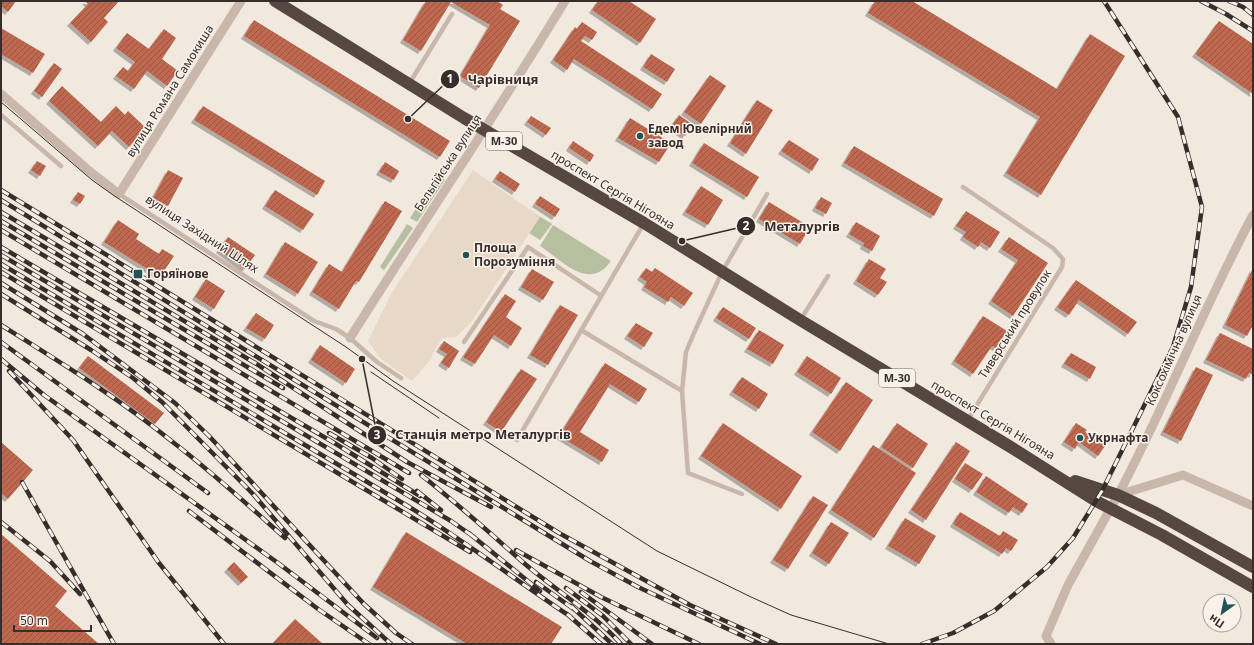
<svg xmlns="http://www.w3.org/2000/svg" width="1254" height="645" viewBox="0 0 1254 645" font-family="'Noto Sans',sans-serif">
<style>
.grass{fill:#b6bf9f}
.plaza{fill:#e8d8c7}
.building{fill:url(#building-hatch);filter:url(#shadow)}
.lines{fill:none;stroke-linecap:round;stroke-linejoin:round}
.lane{stroke:#c9b7ab;stroke-width:4.5}
.street{stroke:#c9b7ab;stroke-width:9}
.highway{stroke:#574741;stroke-width:12}
.tram{stroke:#372d2a;stroke-width:1}
.rail-casing{stroke:#372d2a;stroke-width:4.5}
.rail{stroke:#f9f2eb;stroke-width:3;stroke-dasharray:9;stroke-linecap:butt}
.poi-dot{fill:#225456;stroke:#f9f2eb;stroke-width:1.5}
.labels{text-anchor:middle;stroke-width:3;stroke-linejoin:round;paint-order:stroke}
.shield{fill:#f9f2eb;stroke:#716864;stroke-width:1}
.shield-label{font-size:11px;font-weight:bold;fill:#372d2a}
.street-label{font-size:12px;fill:#372d2a;stroke:#f9f2eb}
.poi-label{font-size:12px;font-weight:bold;fill:#372d2a;stroke:#f9f2eb;text-anchor:start}
.leader{fill:none;stroke:#372d2a;stroke-width:1.5}
.callout-dot{fill:#372d2a;stroke:#f9f2eb;stroke-width:1.5}
.mark-label{font-size:12px;text-anchor:middle;font-weight:bold;fill:#fff}
.callout-label{font-size:13px;text-anchor:middle;font-weight:bold;fill:#372d2a;stroke:#f9f2eb;stroke-width:3;stroke-linejoin:round;paint-order:stroke}
</style>
<defs>
<pattern id="building-hatch" width="6" height="6" patternUnits="userSpaceOnUse"><rect width="6" height="6" fill="#be674f"/><path d="M-1 1l2-2M0 6l6-6M5 7l2-2" fill="none" stroke="#9b5542"/></pattern>
<filter id="shadow"><feDropShadow dx="-3" dy="3" stdDeviation="0" flood-color="#0004"/></filter>
</defs>
<rect width="100%" height="100%" fill="#f1e8de"/>
<path class="grass" d="M442 168 447 171 443 178 445 180 417 222 410 218Z
M495 189 552 224 540 240 518 226Z
M407 224 413 228 384 270 380 267Z
M553 225 611 261C589 292 563 261 540 246Z"/>
<path class="plaza" d="M473 170 540 217 472 321 456 337 442 338 432 355V358L412 381 381 359 368 341 391 294Z"/>
<path class="building" d="M1 1H16L8 12 1 6Z
M85 1H119L104 18 108 22 91 42 70 23 88 4Z
M426 1H497L503 5 500 9 520 21 479 88 460 76 490 25 451 2 421 51 403 40Z
M598 1H629L656 19 640 43 592 10Z
M875 1H912L1057 89 1090 34 1125 56 1041 195 1006 173 1040 117 868 13Z
M254 20 450 141 440 157 244 36Z
M1219 21 1253 44V94L1195 54Z
M582 22 597 32 592 40 585 36 581 41 662 94 652 109 574 59 567 70 553 60 575 27 577 29Z
M1 28 45 54 33 73 1 54Z
M164 29 176 38 162 59 178 71 167 86 147 71 134 89 116 76 123 67 128 71 135 62 116 48 127 33 149 49Z
M651 54 675 69 667 82 643 67Z
M54 63 62 69 42 97 34 91Z
M710 75 726 86 701 124 684 112Z
M62 86 101 122 116 106 125 115 128 111 146 128 129 147 112 131 98 146 49 101Z
M757 100 773 110 746 154 730 143Z
M203 106 325 181 317 195 194 120Z
M679 115 692 124 685 136 671 127Z
M531 116 551 128 546 135 527 122Z
M630 118 671 143 659 162 618 138Z
M789 140 819 159 812 171 781 151Z
M573 141 594 155 590 162 569 148Z
M704 143 759 177 747 197 692 163Z
M854 146 943 199 934 216 844 163Z
M37 161 46 166 40 176 31 170Z
M385 162 399 171 394 180 379 172Z
M168 170 183 178 168 206 153 198Z
M500 171 520 184 515 192 495 179Z
M701 186 723 200 708 225 685 212Z
M275 190 314 214 303 230 265 206Z
M78 192 85 196 80 204 73 200Z
M540 196 560 209 555 217 535 204Z
M821 197 832 203 826 214 815 208Z
M385 201 402 211 359 282 356 281 339 309 312 292 329 264 342 272Z
M769 202 810 227 800 244 759 219Z
M966 211 1000 232 990 248 981 242 978 247 963 237 966 232 956 226Z
M118 220 139 234 136 239 159 254 162 249 174 256 160 277 104 242Z
M856 222 880 236 872 251 863 246 864 243 849 234Z
M228 237 255 255 245 269 219 250Z
M1009 237 1048 263 1013 316 991 301 1018 260 1001 249Z
M285 242 318 262 298 294 266 274Z
M869 259 886 269 880 278 887 282 878 295 856 281Z
M646 268 652 272 655 268 693 293 684 306 671 297 668 302 644 287 647 282 640 277Z
M1253 268V325L1247 336 1225 325Z
M532 269 554 282 543 300 521 287Z
M206 279 225 291 214 309 195 297Z
M1076 280 1137 322 1128 334 1079 300 1069 315 1057 307Z
M505 294 516 301 506 317 522 328 511 346 494 335 475 364 463 357Z
M560 305 578 315 548 365 530 355Z
M723 307 756 328 749 339 716 318Z
M256 313 274 325 265 339 246 328Z
M983 316 1007 331 996 348 992 346 973 374 954 361Z
M636 323 653 333 644 347 627 336Z
M759 330 784 345 773 364 747 349Z
M1220 333 1253 349V375L1249 373 1246 379 1206 360Z
M444 341 459 351 449 368 441 363 447 354 439 349Z
M320 345 355 369 346 383 311 360Z
M1071 353 1096 367 1090 379 1064 364Z
M88 356 164 413 155 424 79 368Z
M807 356 841 378 831 394 797 372Z
M605 363 647 389 639 402 610 384 580 432 609 450 602 462 559 436Z
M1196 367 1213 375 1181 441 1163 432Z
M521 369 537 379 501 432 486 422Z
M742 377 768 394 759 409 732 392Z
M846 382 873 400 840 451 812 432Z
M723 423 802 476 781 509 701 456Z
M897 423 928 444 913 468 881 447Z
M1076 423 1087 430 1085 432 1096 439 1098 437 1107 443 1098 456 1079 442 1075 449 1064 442Z
M1 442 33 470 8 499 1 493Z
M956 442 970 451 926 520 911 510Z
M873 445 916 473 874 538 831 510Z
M965 463 983 474 972 490 955 479Z
M986 476 1028 504 1022 513 1013 507 1009 513 976 492Z
M813 496 828 505 788 569 773 560Z
M960 512 1000 536 1003 531 1018 540 1011 551 1006 548 1002 554 953 524Z
M905 518 936 536 919 564 888 546Z
M831 522 849 533 829 564 812 553Z
M406 532 562 627 551 644H467L373 587Z
M1 534 67 591 55 606 99 644H1Z
M234 562 248 577 241 583 227 569Z
M295 619 323 644H272Z"/>
<g class="lines">
<path class="lane" d="M409 84 452 14
M1 115 61 166
M963 187 1053 248 1063 259 1062 267 967 421
M119 194 314 321 336 329 350 338 377 362 401 378
M801 319 828 276
M581 330 682 391 688 473 742 494
M464 342 528 247 600 295
M682 391 686 352 694 333 722 272 767 194
M517 440 644 223"/>
<path class="street" d="M1 94 88 170 119 194 241 1
M350 338C421 225 496 115 565 1
M1118 495C1167 403 1204 306 1253 215
M1051 644 1046 636 1068 585 1118 495 1183 475 1253 506"/>
<path class="highway" d="M275 1 464 118 644 223 800 320 1009 446 1096 501 1162 535 1253 587
M1075 481 1118 495 1156 513 1253 567"/>
<path class="tram" d="M1 102 92 180 113 195 346 347 393 381 657 551 751 597 791 615 889 644
M371 372 439 418"/>
<g class="rail-casing">
<path id="rail" d="M1201 1 1226 14 1253 31
M1229 1 1243 7 1253 15
M1 190 559 533 690 605 776 644
M1 200 590 561 638 587 760 644
M1 212 255 363 407 462 491 507
M1 221 283 388
M1 230 409 473
M1 247 336 444 420 496
M1 255 451 521 474 537
M1 264 411 508C466 542 517 581 571 617
M1 272 470 552
M1 283 83 334 175 403 209 436 364 604 396 633 412 644
M1 294 91 350 133 378 162 402 253 494 348 605 391 644
M1 325C60 362 120 399 174 443 213 473 248 505 285 538
M1 342 208 493
M1 359 44 395 278 563 377 638
M9 371 73 440 159 563 224 644
M329 433 372 458 402 479
M421 475C457 503 491 534 525 564 557 591 593 613 621 644
M22 482 114 644
M417 491 441 510
M189 511 318 609 369 644
M1 522 50 561 80 594
M470 534 540 591
M516 550 601 597 699 644
M536 582 575 610
M566 588 603 616 631 644
M581 592 652 644
M571 606 612 644
M567 614 601 644
M922 644 953 633 994 611 1047 567 1073 538 1102 491 1173 347 1191 287 1202 207 1178 117 1104 1"/>
</g>
<use href="#rail" class="rail"/>
</g>
<g class="poi-dot">
<circle cx="640" cy="136" r="4"/>
<circle cx="466" cy="255" r="4"/>
<rect x="133" y="269" width="10" height="10" rx="2"/>
<circle cx="1080" cy="438" r="4"/>
</g>
<g class="labels">
<g class="shield">
<rect x="486" y="132" width="36" height="18" rx="3"/>
<rect x="879" y="369" width="36" height="18" rx="3"/>
</g>
<g class="shield-label">
<text x="504" y="145">М-30</text>
<text x="897" y="382">М-30</text>
</g>
<g class="street-label">
<text transform="translate(170 91) rotate(-58)" y="4">вулиця Романа Самокиша</text>
<text transform="translate(448 163) rotate(-57)" y="4">Бельгійська вулиця</text>
<text transform="translate(613 190) rotate(31)" y="4">проспект Сергія Нігояна</text>
<text transform="translate(202 234) rotate(33)" y="4">вулиця Західний Шлях</text>
<text transform="translate(1015 324) rotate(-58)" y="4">Тиверський провулок</text>
<text transform="translate(1174 350) rotate(-66)" y="4">Коксохімічна вулиця</text>
<text transform="translate(993 420) rotate(31)" y="4">проспект Сергія Нігояна</text>
</g>
<g class="poi-label">
<text x="648" y="133">Едем Ювелірний<tspan x="648" dy="14">завод</tspan></text>
<text x="474" y="252">Площа<tspan x="474" dy="14">Порозуміння</tspan></text>
<text x="147" y="278">Горяїнове</text>
<text x="1088" y="442">Укрнафта</text>
</g>
</g>
<path class="leader" d="M408 119L450 79M682 241L746 226M362 359L377 435"/>
<g class="callout-dot">
<circle cx="408" cy="119" r="4"/>
<circle cx="682" cy="241" r="4"/>
<circle cx="362" cy="359" r="4"/>
<circle cx="450" cy="79" r="10"/>
<circle cx="746" cy="226" r="10"/>
<circle cx="377" cy="435" r="10"/>
</g>
<g class="mark-label">
<text x="450" y="83">1</text>
<text x="746" y="230">2</text>
<text x="377" y="439">3</text>
</g>
<g class="callout-label">
<text x="503" y="84">Чарівниця</text>
<text x="802" y="231">Металургів</text>
<text x="483" y="439">Станція метро Металургів</text>
</g>
<rect width="1254" height="645" fill="none" stroke="#372d2a" stroke-width="4"/>
<g transform="translate(1222 613) rotate(213)"><circle r="19" fill="#f9f2eb" stroke="#aba39e"/>
<path d="M0-3L7 15L0 10L-7 15Z" fill="#225456"/>
<text y="-6" font-size="11" font-weight="bold" text-anchor="middle" fill="#372d2a">Пн</text>
</g>
<path d="M14 625v6h77v-6" fill="none" stroke="#372d2a" stroke-width="2"/>
<text x="20" y="625" font-size="12" fill="#372d2a" stroke="#f9f2eb" stroke-width="3" paint-order="stroke">50 m</text>
</svg>
